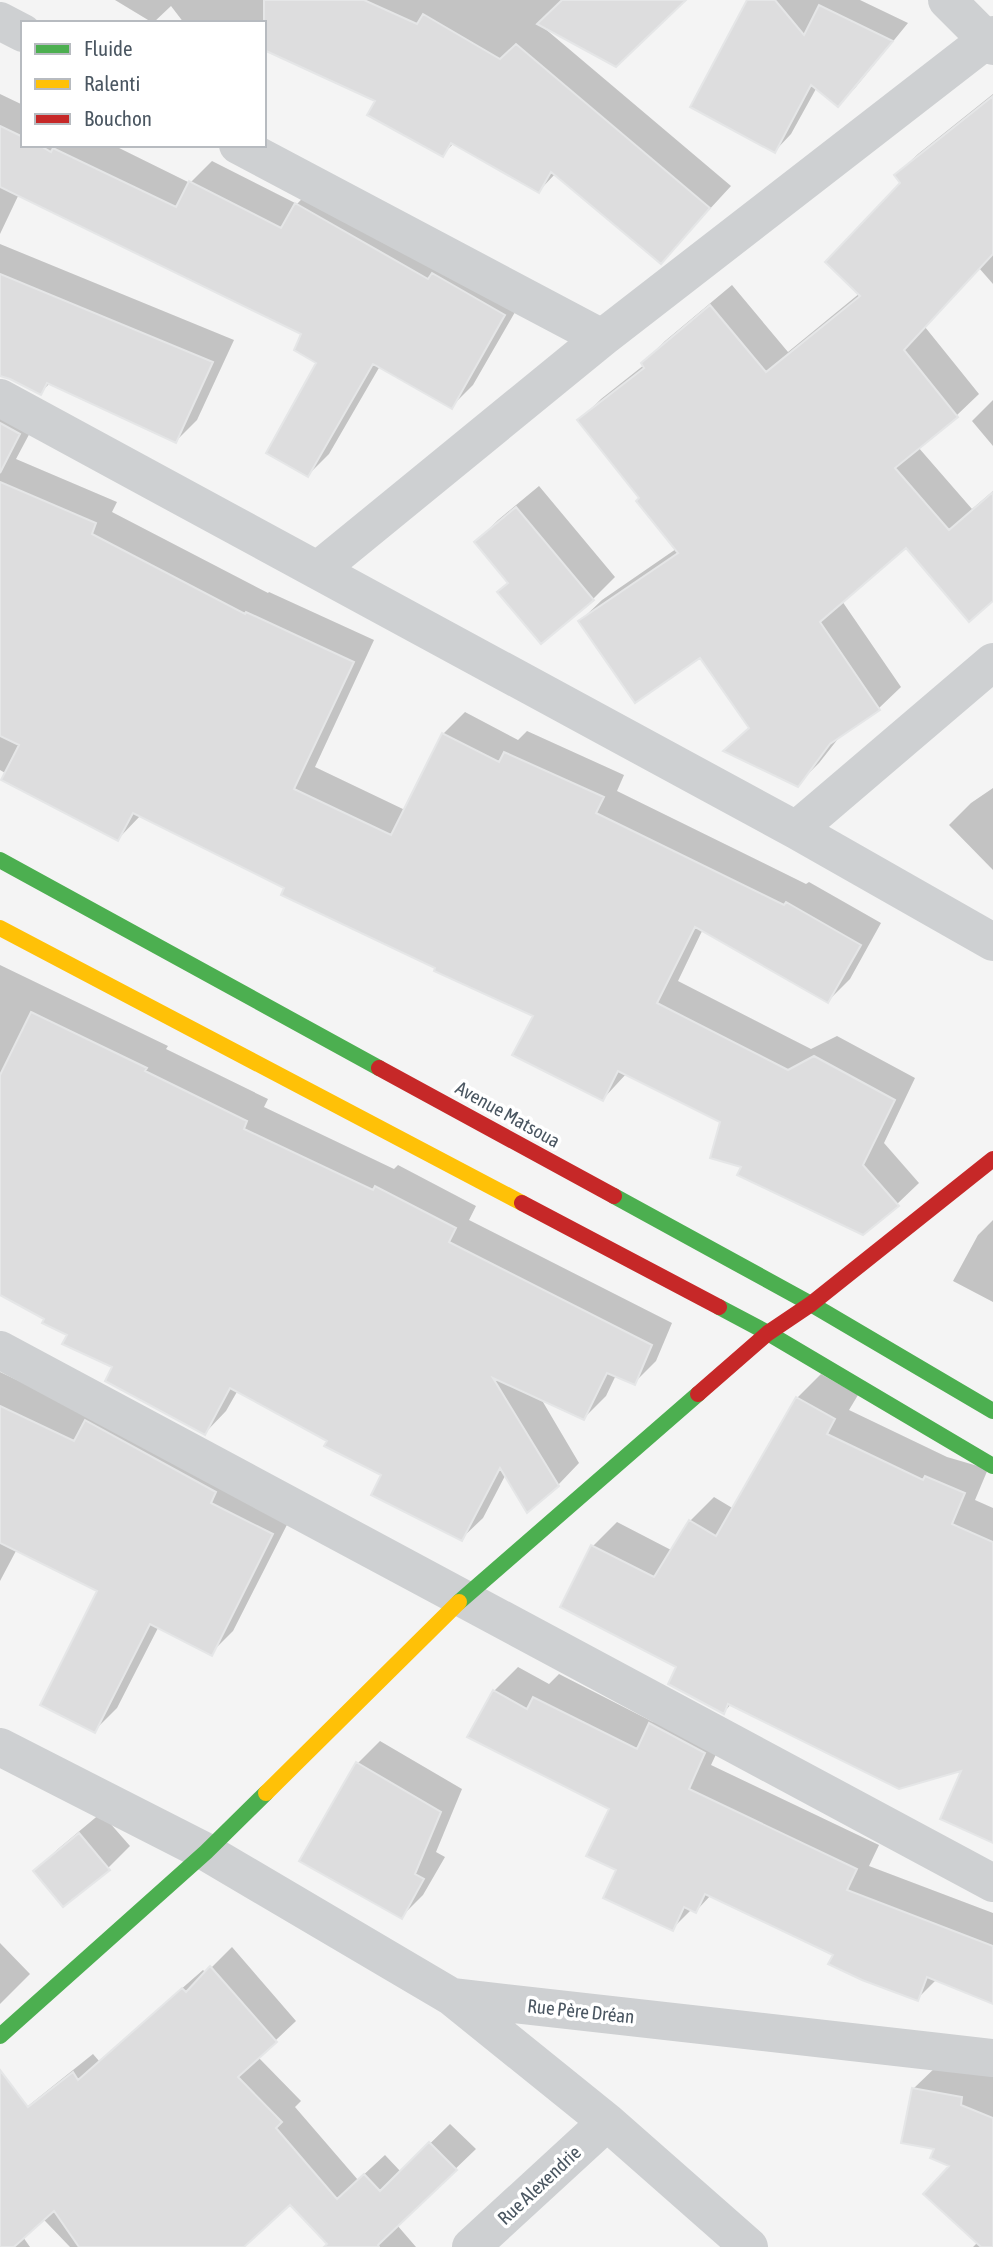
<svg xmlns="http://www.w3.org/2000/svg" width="993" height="2247" viewBox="0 0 993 2247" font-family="'Asap Condensed',sans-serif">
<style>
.shadow{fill:#0003}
.building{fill:#ddddde;stroke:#e5e6e7;stroke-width:2}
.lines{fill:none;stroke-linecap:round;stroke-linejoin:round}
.street{stroke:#ced0d2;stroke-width:38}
.fast{stroke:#4caf50;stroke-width:16}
.slow{stroke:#ffc107;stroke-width:16}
.jam{stroke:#c62828;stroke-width:16}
.labels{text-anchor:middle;stroke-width:7;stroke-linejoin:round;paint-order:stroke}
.street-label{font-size:19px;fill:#4a5661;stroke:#fff}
</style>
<rect width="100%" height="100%" fill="#f4f4f4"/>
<path class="shadow" d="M115 0H683L543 27 731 186 661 262 556 173 539 191 454 143 442 155 378 100 264 23H184L171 6 153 23Z
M749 0H860L908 23 855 88 838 104 817 87 791 134 775 151Z
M0 94 23 105V145H113L190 183 212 161 297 204 318 182 526 293 473 385 451 407 380 366 329 454 308 475 318 362 303 333 19 194 0 234Z
M993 94V284L979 268 925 327 979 394 957 415 918 447 972 509 993 491V598L906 546 842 601 901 687 879 708 841 735 819 763 797 785 726 750 750 727 701 656 580 621 602 600 676 549 641 498 579 421 601 399 644 365 643 363 665 341 732 285 788 352 860 293 903 183 896 175 918 154Z
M0 244 234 340 197 420 176 441 50 383 40 393 10 377 0 375Z
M0 380 41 412 16 459 117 502 112 512 268 593 269 592 374 640 315 767 405 810 443 734 465 712 518 740 527 731 624 775 617 791 806 884 809 882 881 923 850 979 828 1001 703 929 678 981 811 1049 837 1036 915 1078 884 1143 919 1183 897 1204 743 1166 722 1121 627 1073 603 1099 535 1015 438 968 287 887 141 815 118 839 0 770Z
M993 400V446L972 421Z
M539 486 615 577 593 599 476 542 498 520Z
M993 788V870L949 825 971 803Z
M0 965 168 1046 166 1049 268 1099 264 1107 394 1169 398 1165 476 1206 469 1220 672 1323 656 1361 635 1382 616 1375 606 1396 584 1418 540 1397 579 1463 558 1485 506 1474 483 1518 461 1539 383 1474 329 1440 238 1390 226 1411 205 1433 69 1334 0 1293Z
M993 1220V1302L953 1281 978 1235Z
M0 1372 294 1511 233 1631 211 1653 159 1626 117 1708 95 1730 99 1590 17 1549 0 1581Z
M821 1374 858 1395 849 1410 947 1457 988 1469 975 1500 993 1508V1841L964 1769 732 1703 724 1712 678 1666 562 1607 593 1546 617 1522 673 1551 690 1521 714 1497 734 1509 797 1398Z
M518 1667 549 1684 559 1674 653 1722 728 1729 711 1765 879 1845 869 1866 993 1913V2002L937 1979 917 1999 835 1954 711 1895 696 1911 692 1909 672 1929 619 1869 611 1808 494 1691Z
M380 1741 462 1789 436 1852 445 1857 423 1895 401 1917 358 1763Z
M101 1813 130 1846 108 1868 36 1871 58 1849Z
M0 1943 30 1974 0 2004Z
M232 1947 296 2021 258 2057 301 2101 295 2107 358 2180 385 2155 401 2172 450 2124 476 2149 397 2225 416 2247H326L328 2245 290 2203 242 2247H70L0 2174V2137L23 2110 93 2054 99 2061 203 1970 206 1973Z
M939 2064 993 2074V2247H973L978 2242 952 2165 936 2148 913 2089Z
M0 2204 30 2247H0Z"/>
<path class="building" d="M264 0H364L417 24 423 14 500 59 516 44 710 208 661 264 551 172 539 193 451 143 443 157 367 115 375 101 264 50Z
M562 0H686L616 67 537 24Z
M747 0H775L804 35 819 5 893 41 838 107 811 85 775 153 690 107Z
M993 96V254L904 350 958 417 895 468 949 530 993 492V601L969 622 906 548 820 622 880 710 830 744 798 787 723 751 749 728 700 658 635 703 578 621 678 553 636 501 639 498 577 420 644 368 641 363 710 305 766 372 860 296 825 262 900 183 894 175Z
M0 126 23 137V145H39L51 152 53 148 176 207 189 181 281 228 295 203 428 279 432 273 505 315 452 409 373 364 308 477 266 453 316 363 294 350 301 334 0 187Z
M0 274 213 362 176 443 47 383 41 395 10 379 0 376Z
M0 423 20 434 0 473Z
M0 482 96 523 92 534 245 614 246 612 354 662 294 789 391 835 442 733 499 762 504 752 604 797 596 813 784 905 786 902 861 945 828 1003 695 927 657 1003 788 1070 814 1056 895 1100 863 1165 899 1206 863 1235 737 1175 741 1167 710 1158 720 1122 618 1071 603 1101 512 1055 533 1016 434 971 435 968 281 895 284 888 133 813 118 841 1 780 19 745 0 736Z
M516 507 594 600 541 644 497 592 508 583 474 542Z
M31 1012 147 1068 145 1071 247 1121 244 1129 373 1190 375 1186 456 1228 449 1242 652 1345 635 1385 607 1373 584 1420 493 1378 559 1486 527 1513 500 1468 462 1541 371 1495 381 1475 324 1446 327 1441 230 1388 205 1435 105 1381 112 1367 62 1344 67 1335 42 1323 44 1319 0 1295V1075Z
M796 1397 835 1419 827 1434 923 1480 925 1476 965 1493 952 1524 993 1542V1843L940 1819 961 1771 899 1789 728 1704 724 1714 668 1684 676 1667 560 1607 591 1545 654 1577 689 1520 716 1536Z
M0 1406 74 1441 85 1420 216 1492 211 1503 273 1534 212 1656 150 1624 95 1733 40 1705 97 1591 0 1543Z
M493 1690 527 1709 533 1697 637 1749 649 1723 705 1753 689 1789 857 1869 847 1890 993 1946V2004L927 1977 918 2001 862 1980 828 1964 833 1955 705 1894 696 1913 684 1907 673 1931 603 1898 616 1870 586 1856 609 1809 467 1737Z
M356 1762 441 1812 415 1874 424 1879 402 1919 299 1861Z
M79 1833 110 1870 63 1907 33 1871Z
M210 1966 277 2042 238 2077 282 2122 276 2128 337 2199 364 2174 380 2191 429 2142 457 2170 378 2245 379 2247H324L327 2244 290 2205 244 2247H79L54 2211 14 2247H0V2070L28 2107 73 2072 78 2080 182 1988 186 1992Z
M912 2088 962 2097 961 2105 993 2118V2247H981L923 2194 949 2166 930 2158 934 2149 901 2143Z"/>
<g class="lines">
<path class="street" d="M947 0 993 46
M0 21 23 33
M238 145 602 338
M0 398 796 830 993 942
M318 570 602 338 993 35
M796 830 993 662
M0 1350 993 1883
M0 1747 206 1852 452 1997 993 2058
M452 1997 607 2122 749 2247
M471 2247 607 2122"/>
<path class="fast" d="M0 860 379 1068
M614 1196 811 1304 993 1411
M719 1307 768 1333 993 1466
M459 1602 698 1394
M0 2036 206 1852 266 1793"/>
<path class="slow" d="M0 928 522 1203
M266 1793 459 1602"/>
<path class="jam" d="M379 1068 614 1196
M522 1203 719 1307
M698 1394 768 1333 811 1304 993 1159"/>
</g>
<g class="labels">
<g class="street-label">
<text transform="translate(508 1114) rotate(29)" y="7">Avenue Matsoua</text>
<text transform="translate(581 2011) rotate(6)" y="7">Rue Père Dréan</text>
<text transform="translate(539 2185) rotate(-43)" y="7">Rue Alexendrie</text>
</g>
</g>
<rect x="21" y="21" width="245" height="126" fill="#ffffff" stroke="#b7bbc0" stroke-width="2"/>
<rect x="35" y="44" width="35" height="10" fill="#4caf50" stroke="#b7bbc0" stroke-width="2"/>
<text x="84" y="56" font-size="21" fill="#4a5661">Fluide</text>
<rect x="35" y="79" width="35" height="10" fill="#ffc107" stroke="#b7bbc0" stroke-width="2"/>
<text x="84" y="91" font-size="21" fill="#4a5661">Ralenti</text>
<rect x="35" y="114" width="35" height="10" fill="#c62828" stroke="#b7bbc0" stroke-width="2"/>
<text x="84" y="126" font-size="21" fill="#4a5661">Bouchon</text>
</svg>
